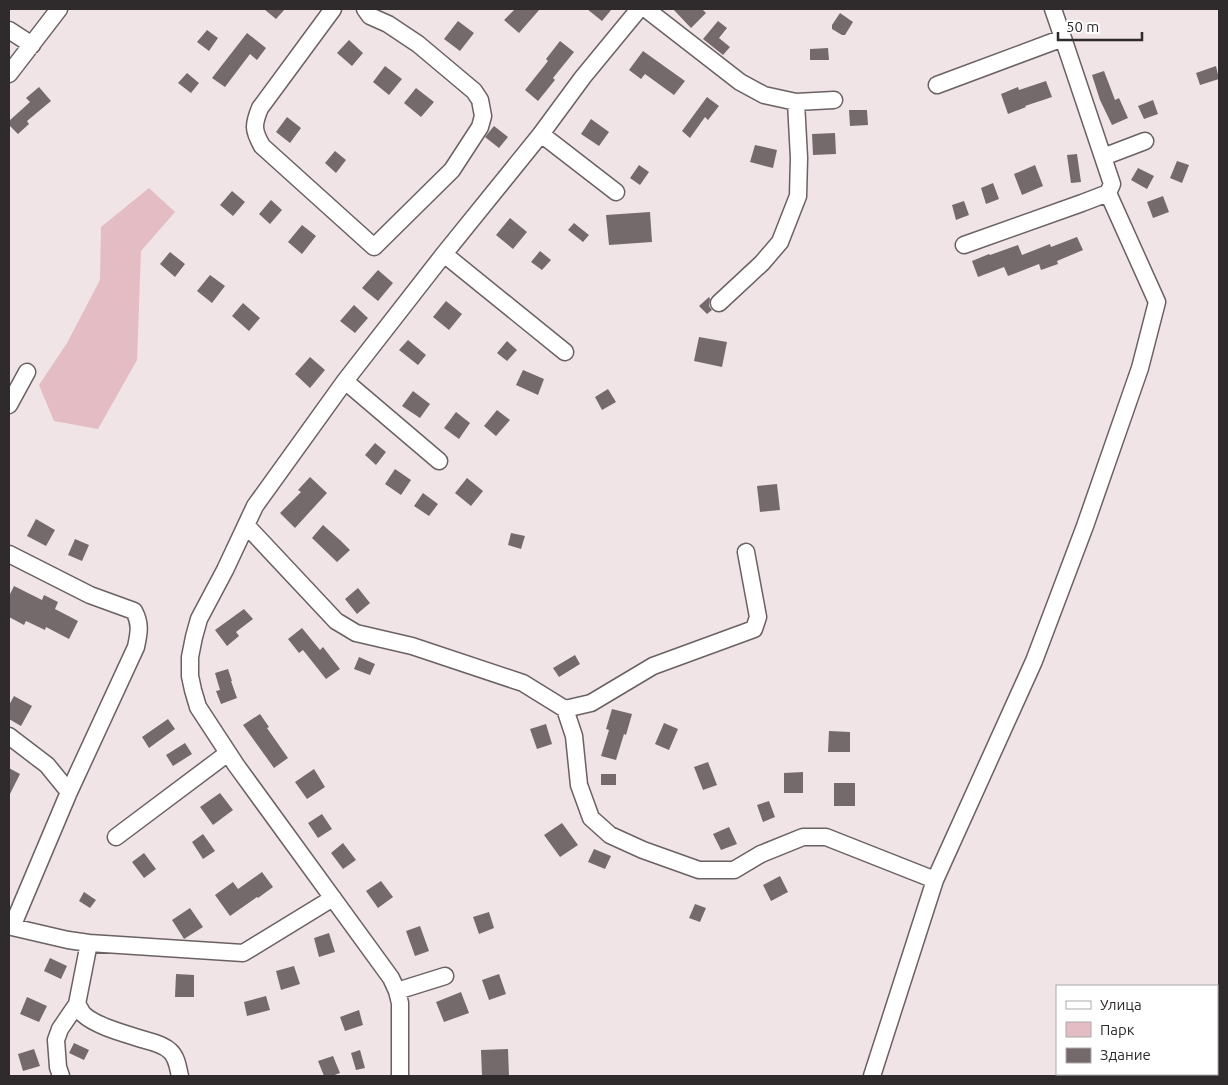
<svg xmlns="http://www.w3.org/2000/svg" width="1228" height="1085" viewBox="0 0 1228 1085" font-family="Ubuntu,sans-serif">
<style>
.green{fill:#e3bcc4}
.building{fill:#746a6c}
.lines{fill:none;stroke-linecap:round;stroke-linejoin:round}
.minor-casing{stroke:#6a6163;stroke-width:19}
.minor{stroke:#fff;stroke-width:16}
</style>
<rect width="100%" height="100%" fill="#f0e4e7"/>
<path class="green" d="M149 188 175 212 141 251 137 360 98 429 54 421 39 385 67 343 100 280 101 227Z"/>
<path class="building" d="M264 9H285L276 19Z
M515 9H540L519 33 504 20Z
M587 9H612L602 21Z
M673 9H702L706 13 691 28Z
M840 13 853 22 845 35H842L832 29V25Z
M458 21 474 33 460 51 444 39Z
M718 21 727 28 719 38 730 47 723 55 703 39Z
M207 30 218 38 209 51 197 42Z
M247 33 266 48 257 60 250 54 225 87 212 78Z
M349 40 363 53 352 66 337 53Z
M560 41 574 52 553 78 555 80 538 101 525 90 548 61 546 59Z
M828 48 829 60H810V49Z
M643 51 685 81 674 95 645 74 641 79 629 70Z
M385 66 402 79 389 95 373 82Z
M1216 66 1219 79 1200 85 1196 73Z
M1104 71 1115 100 1119 98 1128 118 1112 125 1100 100 1092 75Z
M187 73 199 83 191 93 178 83Z
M1046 81 1052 97 1025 106 1026 107 1008 114 1001 94 1018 87 1019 90Z
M39 87 51 101 27 121 29 124 18 134 9 125V121L30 102 26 98Z
M416 88 434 102 421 117 404 103Z
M707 97 719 106 708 120 705 117 690 138 682 131Z
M1153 100 1158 114 1144 119 1138 106Z
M849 110H867L868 125 850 126Z
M287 117 301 128 290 143 276 132Z
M591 119 609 132 599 146 581 134Z
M494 126 508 137 499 148 485 137Z
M835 133 836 154 813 155 812 134Z
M755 145 777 150 773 168 750 162Z
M335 151 346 160 336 173 325 163Z
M1077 154 1081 182 1071 183 1067 155Z
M1177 161 1189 165 1182 183 1170 178Z
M639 165 649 172 640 185 630 178Z
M1035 165 1043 186 1022 195 1014 174Z
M1138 168 1154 176 1147 189 1131 180Z
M993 183 999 199 986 204 981 188Z
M232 191 245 202 233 216 220 205Z
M1163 196 1169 212 1153 218 1147 202Z
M271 200 282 210 270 224 259 214Z
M964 201 969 215 956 220 952 205Z
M650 212 652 242 609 245 606 215Z
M510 218 527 232 513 249 496 235Z
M574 223 589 235 583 242 568 230Z
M302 225 316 236 302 254 288 242Z
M1077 237 1083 250 1057 261 1058 264 1041 270 1039 264 1008 276 1004 267 978 277 972 261 989 254 990 255 1018 245 1022 255 1050 244 1051 247Z
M540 251 551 260 542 270 531 262Z
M170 252 185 264 175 277 160 264Z
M378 270 393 283 378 301 362 288Z
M210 275 225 286 212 303 197 291Z
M709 297 710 299 709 306 712 310 707 314 699 306Z
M446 301 462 314 449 330 433 317Z
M243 303 260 318 249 331 232 316Z
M354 305 368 318 355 333 340 321Z
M699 337 727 342 722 367 694 361Z
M408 340 426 355 418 365 399 350Z
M507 341 517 350 507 361 497 353Z
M310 357 325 370 310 388 295 374Z
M523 370 544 379 538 395 516 385Z
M608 389 616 402 602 410 595 397Z
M413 391 430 404 420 418 402 406Z
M497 410 510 420 496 436 484 426Z
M456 412 470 423 459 439 444 428Z
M375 443 386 452 376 465 365 455Z
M395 469 411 480 401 495 385 484Z
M310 477 327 493 295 528 280 513 301 492 298 490Z
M467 478 483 491 471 506 455 493Z
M777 484 780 510 760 512 757 486Z
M423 493 438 504 429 516 414 506Z
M36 519 55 530 46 546 27 536Z
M323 525 341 541 350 550 337 562 312 538Z
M511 533 525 536 521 549 508 545Z
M75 539 89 545 82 561 68 555Z
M14 586 42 600 44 595 58 602 55 609 78 621 69 639 46 627 45 630 26 621 24 625 9 617V596Z
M358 588 370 603 357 614 345 599Z
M244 609 253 619 236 632 239 636 227 646 215 630Z
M302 628 320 650 323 647 340 669 326 679 303 650 299 653 288 639Z
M575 655 580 664 559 677 553 668Z
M359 657 375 664 370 675 354 669Z
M228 669 232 681H231L237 698 221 704 216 691 220 690 215 673Z
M14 696 32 706 21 726 9 719V705Z
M612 709 632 714 626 735 624 734 616 760 601 756 609 730 606 729Z
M260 714 269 727 267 728 288 758 274 768 243 725Z
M168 719 175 729 149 748 142 737Z
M664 723 678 729 669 750 655 744Z
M546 724 552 744 537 749 530 729Z
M829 731 850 732V752H828Z
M185 743 192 754 173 766 166 755Z
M708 762 717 785 703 790 694 767Z
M9 768 20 774 9 796Z
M314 769 325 787 307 799 295 782Z
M803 772V793H784V773Z
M601 774H616V785H601Z
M834 783H855V806H834Z
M220 793 233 810 213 825 200 807Z
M769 801 775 817 763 822 757 805Z
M322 814 332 829 318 838 308 823Z
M562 823 578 845 560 857 544 835Z
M729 827 737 844 721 850 713 834Z
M203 834 215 851 203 859 192 842Z
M343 843 356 860 343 869 331 853Z
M594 849 611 856 605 869 588 862Z
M144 853 156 869 144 878 132 862Z
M262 872 273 887 258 898 257 897 230 916 215 895 233 882 238 889Z
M780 876 788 892 771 901 763 885Z
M381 881 393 897 378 908 366 891Z
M84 892 96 900 90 908 79 901Z
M695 904 706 908 700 922 689 918Z
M190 908 203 927 184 939 172 920Z
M489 912 494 928 479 934 473 917Z
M420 926 429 951 415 956 406 931Z
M329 933 335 952 319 957 314 938Z
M50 958 67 966 61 979 44 971Z
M294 966 300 984 281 990 276 971Z
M176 974 194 975V997H175Z
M499 974 506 994 489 1000 482 980Z
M461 992 469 1013 444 1022 436 1002Z
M266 996 270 1010 247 1016 244 1002Z
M27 997 47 1006 39 1022 20 1014Z
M359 1010 363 1025 345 1031 340 1017Z
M74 1043 89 1050 84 1060 69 1053Z
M34 1049 40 1066 23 1071 18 1054Z
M508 1049 509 1076H482L481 1050Z
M360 1050 365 1068 356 1070 351 1053Z
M333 1056 340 1073 332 1076H324L318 1061Z"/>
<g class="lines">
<g class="minor-casing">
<path id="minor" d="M333 9 260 108C253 125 253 130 262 146L374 247 452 170 480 127 483 116 480 100 474 91 418 44 388 24 370 16 365 9
M646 9 740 82 764 95 796 102 834 100
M9 30 32 45
M9 74 59 9
M937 85 1063 38 1053 9
M541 134 616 192
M1103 157 1145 141
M964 245 1082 203 1108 193 1112 184 1063 38
M444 254 565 352
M719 303 762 263 780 242 798 196 799 158 796 102
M345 381 439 461
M9 405 27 372
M246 525 336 621 356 633 412 646 523 683 565 709 591 703 653 666 754 629 758 617 746 552
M9 554 90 595 134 611C141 624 139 633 136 647L69 792 12 927 68 940 89 943 243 953 333 898
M565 709 574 736 579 785 591 818 610 835 643 850 699 870H734L761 854 803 837H826L935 880
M9 736 47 765 69 792
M116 837 228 753
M397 991 445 976
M77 1004C79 1007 81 1011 83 1014 97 1027 127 1034 145 1040 153 1042 164 1045 170 1051 177 1057 178 1068 180 1076
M61 1076 58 1067 56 1040 60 1029 77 1004 89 943
M400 1076V1003L397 991 391 978 236 765 198 707 193 690 190 676V657L194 637 199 619 225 570 255 506 345 381 444 254 541 134 583 77 639 9
M872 1076 935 880 1034 661 1085 526 1140 368 1157 302 1108 193"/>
</g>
<use href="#minor" class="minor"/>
</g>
<rect width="1228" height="1085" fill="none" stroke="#2f2b2c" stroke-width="20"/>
<rect x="1056" y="985" width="162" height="90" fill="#ffffff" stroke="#acaaab"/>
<rect x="1066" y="1001" width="25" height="8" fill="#ffffff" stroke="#acaaab"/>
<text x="1100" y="1010" font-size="15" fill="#2f2b2c">Улица</text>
<rect x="1066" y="1022" width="25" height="15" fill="#e3bcc4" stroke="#acaaab"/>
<text x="1100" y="1035" font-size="15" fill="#2f2b2c">Парк</text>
<rect x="1066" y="1048" width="25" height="15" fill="#746a6c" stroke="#acaaab"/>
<text x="1100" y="1060" font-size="15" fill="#2f2b2c">Здание</text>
<path d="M1058 32v8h84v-8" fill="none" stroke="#2f2b2c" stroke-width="2.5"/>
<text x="1066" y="32" font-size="15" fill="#2f2b2c" stroke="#ffffff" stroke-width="4" paint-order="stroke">50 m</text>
</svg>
